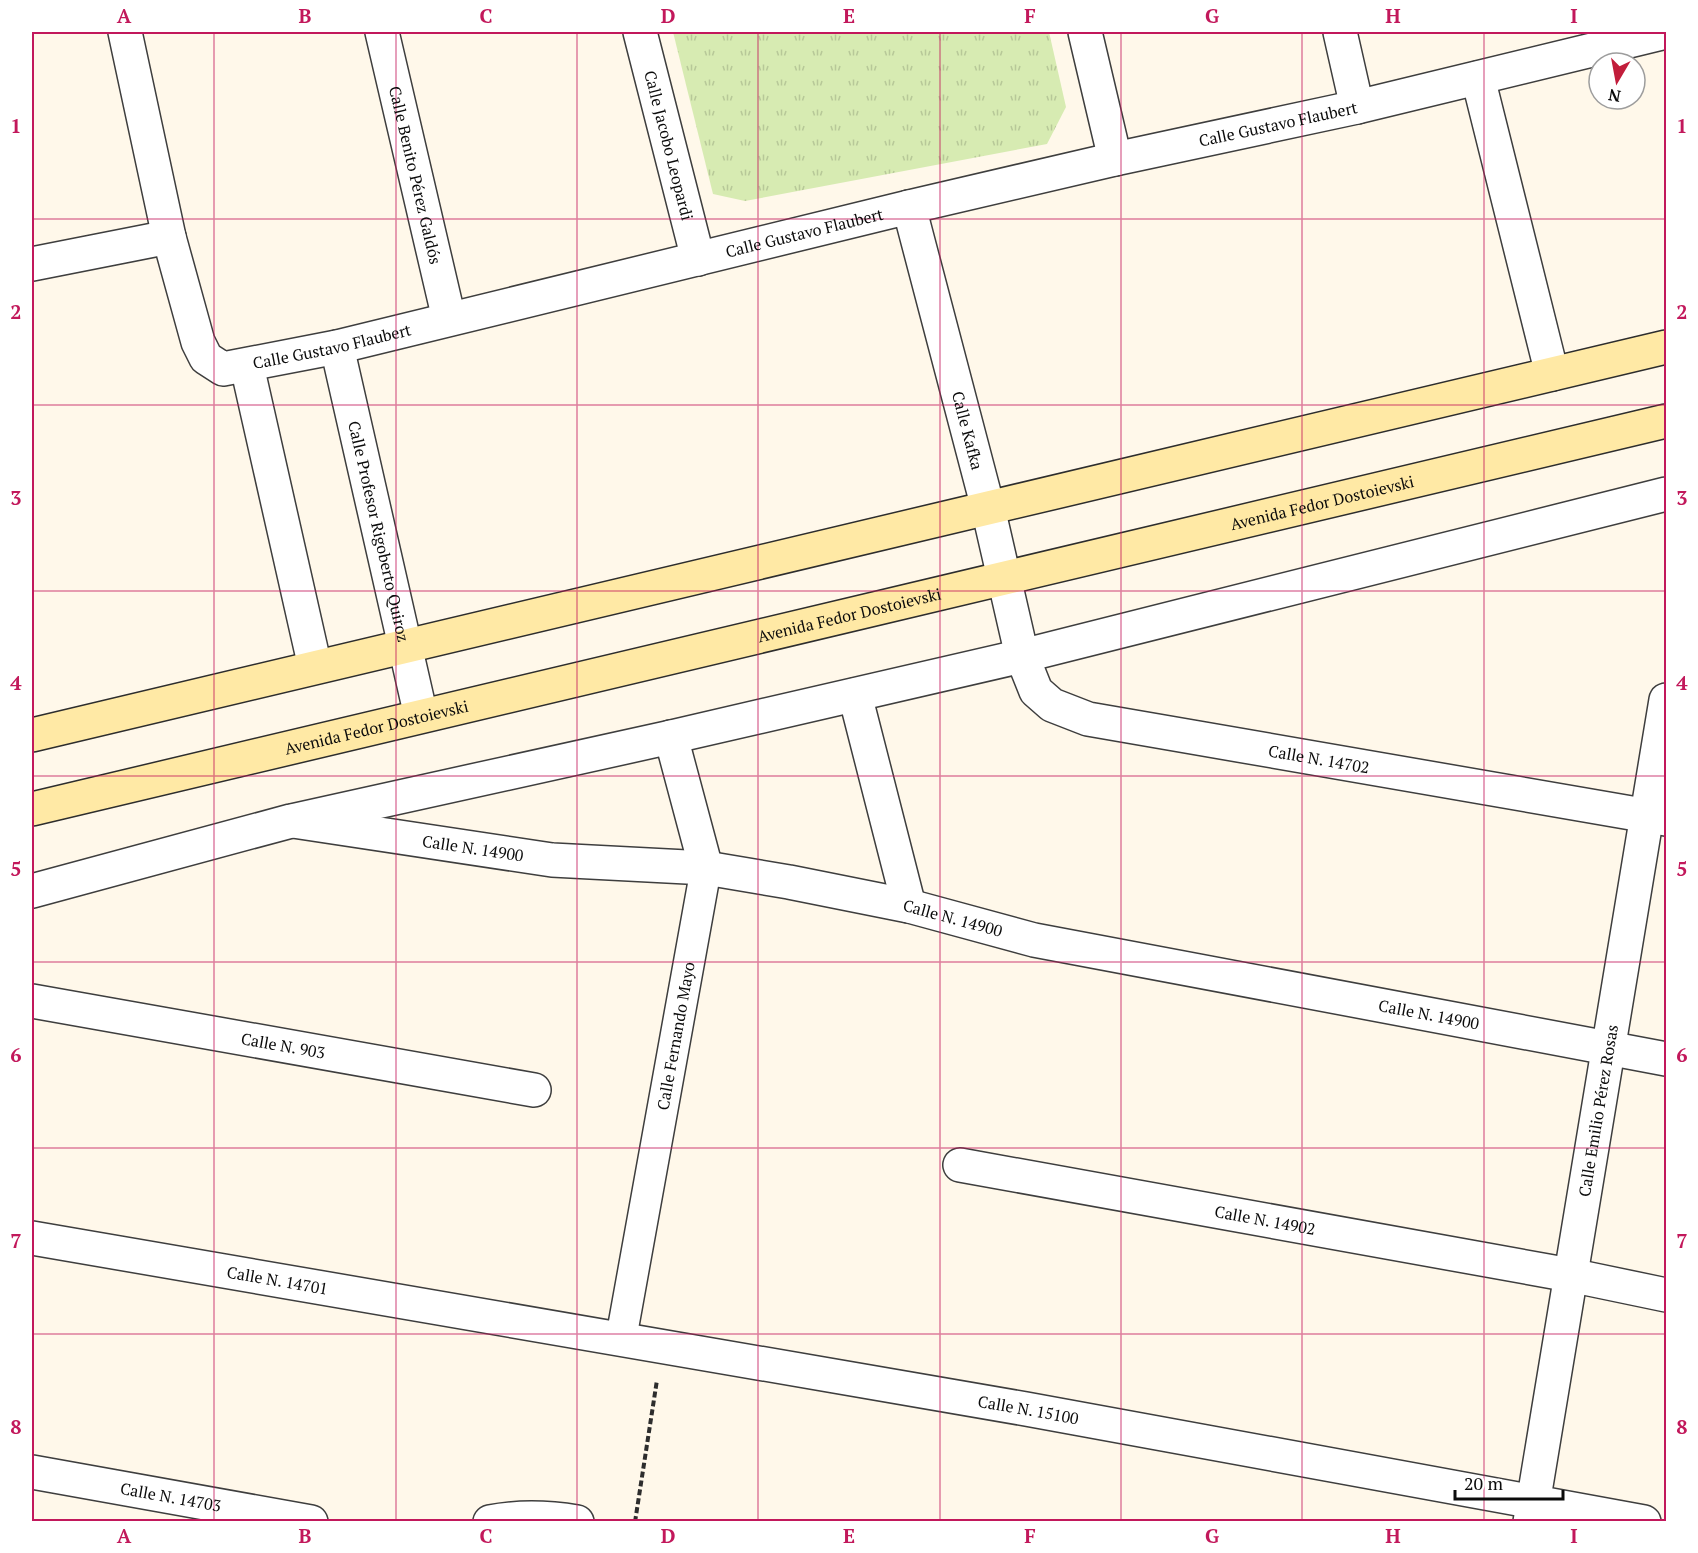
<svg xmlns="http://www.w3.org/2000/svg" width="1698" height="1553" viewBox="0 0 1698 1553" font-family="'PT Serif',serif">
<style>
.park{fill:url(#park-tufts)}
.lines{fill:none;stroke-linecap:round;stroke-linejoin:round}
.pedestrian-casing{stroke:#3e3e3e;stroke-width:33}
.minor-casing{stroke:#3e3e3e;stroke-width:36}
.tertiary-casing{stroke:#3e3e3e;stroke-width:36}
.secondary-casing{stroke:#2d2d2d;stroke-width:36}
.path{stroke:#2d2d2d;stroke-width:4;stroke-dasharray:6 3;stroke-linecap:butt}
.pedestrian{stroke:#fff;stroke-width:30}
.minor{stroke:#fff;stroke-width:33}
.tertiary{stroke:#fff;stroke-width:33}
.secondary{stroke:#ffe9a5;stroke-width:33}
.grid{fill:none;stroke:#c2185b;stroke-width:1.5;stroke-opacity:0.55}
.labels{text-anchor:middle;stroke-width:6;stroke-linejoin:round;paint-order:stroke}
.street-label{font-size:16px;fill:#0b0b0b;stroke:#fff}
.neatline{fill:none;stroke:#c2185b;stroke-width:2}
.grid-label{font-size:20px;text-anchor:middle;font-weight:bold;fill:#c2185b}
</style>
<defs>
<pattern id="park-tufts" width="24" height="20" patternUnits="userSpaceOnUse" patternTransform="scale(1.5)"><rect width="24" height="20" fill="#d7ebb2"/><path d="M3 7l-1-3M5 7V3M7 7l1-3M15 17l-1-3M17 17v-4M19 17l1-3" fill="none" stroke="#b7c898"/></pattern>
</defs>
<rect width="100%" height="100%" fill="#fff8ea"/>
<path class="park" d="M673 32H1049L1066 107 1047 144 745 201 713 194Z"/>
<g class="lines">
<g class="pedestrian-casing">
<g id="pedestrian">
<path id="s1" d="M621 1339 706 868"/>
</g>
</g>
<g class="minor-casing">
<g id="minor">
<path id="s2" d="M125 32 169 237 198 342 206 358 223 369 337 347 909 207 1115 159 1357 107 1666 32"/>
<path id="s3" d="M382 32 449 319"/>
<path id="s4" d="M640 32 698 259"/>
<path d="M1085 32 1115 159"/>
<path d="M1340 32 1357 107"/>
<path d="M1478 78 1552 374"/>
<path id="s5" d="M909 207 988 508 1022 656 1036 691 1052 705 1088 719 1666 819"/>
<path d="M32 264 169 237"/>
<path id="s6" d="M337 347 421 716"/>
<path d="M247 366 315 667"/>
<path d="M855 695 909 906"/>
<path d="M671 737 706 868"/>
<path id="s7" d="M293 821 552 860 706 868 789 882 909 906 1034 940 1666 1059"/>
<path id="s8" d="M32 1001 534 1090"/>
<path id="s9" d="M960 1165 1570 1275 1666 1295"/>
<path id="s10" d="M32 1238 1026 1409 1644 1522"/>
<path id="s11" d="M32 1472 311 1522"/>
<path d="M490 1522C520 1516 547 1517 577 1522"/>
<path id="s12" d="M1530 1522 1666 700"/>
</g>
</g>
<g class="tertiary-casing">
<path id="tertiary" d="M32 891 291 821 671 737 1022 656 1666 494"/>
</g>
<g class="secondary-casing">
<g id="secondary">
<path d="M32 735 1666 347"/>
<path id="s13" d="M32 809 1666 421"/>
</g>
</g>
<path class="path" d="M635 1522 657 1380"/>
<use href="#pedestrian" class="pedestrian"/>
<use href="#minor" class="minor"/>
<use href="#tertiary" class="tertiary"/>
<use href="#secondary" class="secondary"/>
</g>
<path class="grid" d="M214 32V1522M396 32V1522M577 32V1522M758 32V1522M940 32V1522M1121 32V1522M1302 32V1522M1484 32V1522M32 219H1666M32 405H1666M32 591H1666M32 776H1666M32 962H1666M32 1148H1666M32 1334H1666"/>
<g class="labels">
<g class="street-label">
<text dy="6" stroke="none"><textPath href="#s2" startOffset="1440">Calle Gustavo Flaubert</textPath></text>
<text dy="6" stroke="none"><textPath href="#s4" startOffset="117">Calle Jacobo Leopardi</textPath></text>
<text dy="6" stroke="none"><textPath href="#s3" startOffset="147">Calle Benito Pérez Galdós</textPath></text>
<text dy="6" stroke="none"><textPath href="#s2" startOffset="954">Calle Gustavo Flaubert</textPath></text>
<text dy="6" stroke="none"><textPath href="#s2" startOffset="468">Calle Gustavo Flaubert</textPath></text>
<text dy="6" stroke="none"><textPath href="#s5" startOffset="231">Calle Kafka</textPath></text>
<text dy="6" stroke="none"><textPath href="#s13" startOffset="1326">Avenida Fedor Dostoievski</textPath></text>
<text dy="6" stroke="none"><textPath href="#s6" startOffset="189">Calle Profesor Rigoberto Quiroz</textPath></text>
<text dy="6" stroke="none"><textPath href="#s13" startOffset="840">Avenida Fedor Dostoievski</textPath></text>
<text dy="6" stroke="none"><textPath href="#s13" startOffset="354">Avenida Fedor Dostoievski</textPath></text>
<text dy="6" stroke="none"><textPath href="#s5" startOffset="795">Calle N. 14702</textPath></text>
<text dy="6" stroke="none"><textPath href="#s7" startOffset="182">Calle N. 14900</textPath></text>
<text dy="6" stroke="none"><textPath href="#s7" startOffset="668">Calle N. 14900</textPath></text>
<text dy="6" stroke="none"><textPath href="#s7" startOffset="1154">Calle N. 14900</textPath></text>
<text dy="6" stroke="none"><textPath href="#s1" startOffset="308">Calle Fernando Mayo</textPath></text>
<text dy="6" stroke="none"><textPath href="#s8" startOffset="255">Calle N. 903</textPath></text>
<text dy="6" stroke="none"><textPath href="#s12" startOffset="417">Calle Emilio Pérez Rosas</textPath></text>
<text dy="6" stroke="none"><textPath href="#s9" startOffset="310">Calle N. 14902</textPath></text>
<text dy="6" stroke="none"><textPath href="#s10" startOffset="249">Calle N. 14701</textPath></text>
<text dy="6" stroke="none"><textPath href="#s10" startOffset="1011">Calle N. 15100</textPath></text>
<text dy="6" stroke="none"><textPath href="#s11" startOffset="141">Calle N. 14703</textPath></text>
</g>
</g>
<rect width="1698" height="1553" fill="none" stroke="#ffffff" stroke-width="66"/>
<g transform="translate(1617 81) rotate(190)"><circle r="28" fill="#ffffff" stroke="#9d9d9d" stroke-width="1.5"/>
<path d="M0-4.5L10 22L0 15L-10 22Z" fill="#c21d3b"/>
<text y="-9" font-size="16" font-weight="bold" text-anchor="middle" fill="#0b0b0b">N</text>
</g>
<path d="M1455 1490v9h108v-9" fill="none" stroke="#0b0b0b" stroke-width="3"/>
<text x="1464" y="1490" font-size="18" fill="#0b0b0b" stroke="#ffffff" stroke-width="4.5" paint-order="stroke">20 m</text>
<rect x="33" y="33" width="1632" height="1487" class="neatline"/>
<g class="grid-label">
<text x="124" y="23">A</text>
<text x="305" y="23">B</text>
<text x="486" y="23">C</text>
<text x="668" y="23">D</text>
<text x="849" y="23">E</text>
<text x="1030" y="23">F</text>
<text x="1212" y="23">G</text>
<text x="1393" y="23">H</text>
<text x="1574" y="23">I</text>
<text x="16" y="133">1</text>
<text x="1682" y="133">1</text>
<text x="16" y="319">2</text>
<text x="1682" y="319">2</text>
<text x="16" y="505">3</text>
<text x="1682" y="505">3</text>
<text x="16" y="690">4</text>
<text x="1682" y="690">4</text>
<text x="16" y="876">5</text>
<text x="1682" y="876">5</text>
<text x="16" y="1062">6</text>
<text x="1682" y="1062">6</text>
<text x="16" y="1248">7</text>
<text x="1682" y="1248">7</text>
<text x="16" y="1434">8</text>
<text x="1682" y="1434">8</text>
<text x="124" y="1543">A</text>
<text x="305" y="1543">B</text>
<text x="486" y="1543">C</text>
<text x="668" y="1543">D</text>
<text x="849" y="1543">E</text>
<text x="1030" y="1543">F</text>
<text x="1212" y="1543">G</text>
<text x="1393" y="1543">H</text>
<text x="1574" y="1543">I</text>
</g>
</svg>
